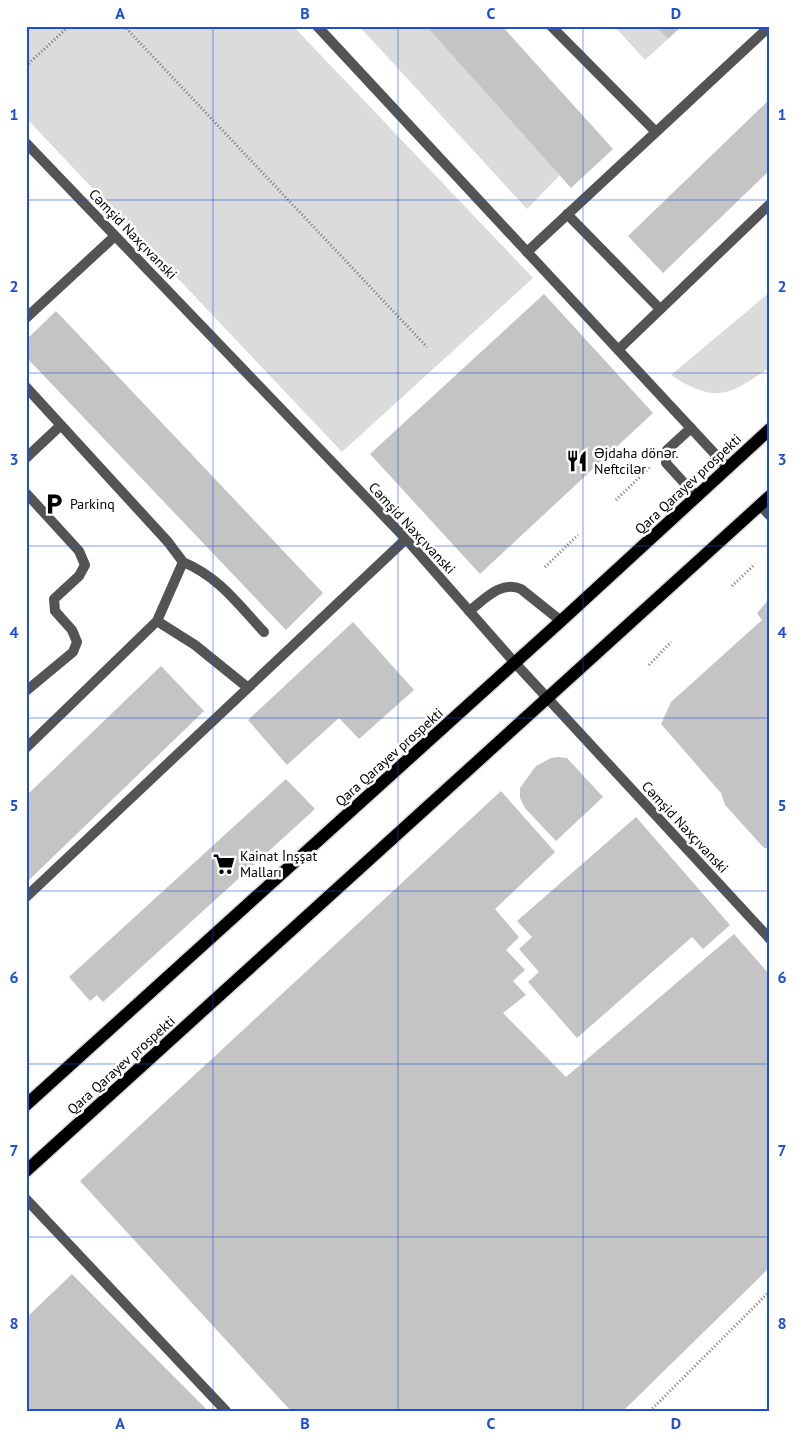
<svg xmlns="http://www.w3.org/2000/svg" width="796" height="1437" viewBox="0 0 796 1437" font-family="'PT Sans',sans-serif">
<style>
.green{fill:#dbdbdb}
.building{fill:#c4c4c4}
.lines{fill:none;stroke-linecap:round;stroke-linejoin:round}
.primary-casing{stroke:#dbdbdb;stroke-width:15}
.path{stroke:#767676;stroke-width:3;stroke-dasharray:1 2.5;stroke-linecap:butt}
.lane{stroke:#545454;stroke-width:10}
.street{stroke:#545454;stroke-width:10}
.primary{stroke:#000;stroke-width:12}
.grid{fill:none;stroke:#1d4ed8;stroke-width:1;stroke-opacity:0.55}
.labels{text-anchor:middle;stroke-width:5;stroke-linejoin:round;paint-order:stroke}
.street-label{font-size:14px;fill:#000;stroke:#fff}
.poi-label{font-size:14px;fill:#000;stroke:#fff;text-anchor:start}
.neatline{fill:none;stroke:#1d4ed8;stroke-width:2}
.grid-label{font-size:16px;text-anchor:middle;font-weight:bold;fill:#1d4ed8}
</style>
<rect width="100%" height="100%" fill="#fff"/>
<path class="green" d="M26 26H293L533 278 342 452 26 118Z
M359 26H426L560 175 527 209Z
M614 26H656L668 39 645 60Z
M770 292V367C729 396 715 404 671 375Z"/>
<path class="building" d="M426 26H502L613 149 571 188Z
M656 26H682L668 39Z
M770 99V170L663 273 628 236Z
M544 294 653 413 480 574 370 454Z
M56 311 323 593 286 630 26 357V340Z
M770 598V848H764L725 805 721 793 661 724 671 702 762 620 757 613Z
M353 622 414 690 359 739 339 718 287 765 248 720Z
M161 666 204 711 26 883V796Z
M559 757 567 758 603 797 556 841 525 808 520 798V788L536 766 551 758Z
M286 779 315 809 103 1002 97 995 90 1001 69 977Z
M501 791 555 852 495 909 519 937 506 950 525 970 513 981 526 995 503 1013 566 1077 734 934 770 975V1267L623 1411H291L80 1181Z
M636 817 730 925 703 949 692 937 577 1038 528 982 539 972 519 949 532 937 517 921Z
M72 1274 208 1411H26V1318Z"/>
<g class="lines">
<g class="primary-casing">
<path id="primary" d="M26 1105 561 621 770 429
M26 1171 770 496"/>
</g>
<path class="path" d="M124 26 427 347
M26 66 69 26
M616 500 650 467
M545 567 578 535
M732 586 753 566
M649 665 671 642
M650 1411 770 1291"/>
<path class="lane" d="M551 26 656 132
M567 214 660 309
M527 252 770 26
M26 318 115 236
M26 387 168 542 183 562 157 621 26 748
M691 428 667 450 666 463 697 497
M26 458 61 425
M26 493 79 551 85 565 79 576 54 599 55 611 72 630 77 642 73 652 26 691
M183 562C219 577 238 604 264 632
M469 611C484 600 501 580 521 589L561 621
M157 621 195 645 247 687
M26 1199 226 1411"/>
<path class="street" d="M317 26 728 468
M26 143 406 539 515 663 770 939
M618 350 770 204
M760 505 770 516
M26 897 406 539"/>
<use href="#primary" class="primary"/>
</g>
<path class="grid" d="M213 26V1411M398 26V1411M583 26V1411M26 200H770M26 373H770M26 546H770M26 718H770M26 891H770M26 1064H770M26 1237H770"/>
<defs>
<g id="restaurant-bare" transform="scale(1.725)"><path d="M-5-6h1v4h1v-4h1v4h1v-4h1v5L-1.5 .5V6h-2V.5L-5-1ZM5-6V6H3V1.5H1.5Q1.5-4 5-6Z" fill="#000" stroke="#fff" stroke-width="2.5" paint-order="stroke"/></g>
<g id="parking-bare" transform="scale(1.725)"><path d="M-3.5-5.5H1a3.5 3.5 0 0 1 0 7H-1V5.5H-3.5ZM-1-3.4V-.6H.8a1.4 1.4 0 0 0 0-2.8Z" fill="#000" stroke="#fff" stroke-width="2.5" paint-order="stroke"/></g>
<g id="supermarket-bare" transform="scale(1.725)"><path d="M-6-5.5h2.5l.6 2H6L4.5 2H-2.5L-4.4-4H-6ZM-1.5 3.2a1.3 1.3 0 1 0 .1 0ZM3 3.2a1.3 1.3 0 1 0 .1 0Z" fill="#000" stroke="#fff" stroke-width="2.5" paint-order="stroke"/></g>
</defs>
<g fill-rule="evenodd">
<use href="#restaurant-bare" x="577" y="461"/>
<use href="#parking-bare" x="54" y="504"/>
<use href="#supermarket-bare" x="224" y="864"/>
</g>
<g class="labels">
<g class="street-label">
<text transform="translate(133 234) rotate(46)" y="5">Cəmşid Naxçıvanski</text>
<text transform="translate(688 484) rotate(-43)" y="5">Qara Qarayev prospekti</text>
<text transform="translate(412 528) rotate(47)" y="5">Cəmşid Naxçıvanski</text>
<text transform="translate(389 757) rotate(-42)" y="5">Qara Qarayev prospekti</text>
<text transform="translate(685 827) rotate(47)" y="5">Cəmşid Naxçıvanski</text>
<text transform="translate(121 1065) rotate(-42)" y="5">Qara Qarayev prospekti</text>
</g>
<g class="poi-label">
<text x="594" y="458">Əjdaha dönər.<tspan x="594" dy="16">Neftcilər</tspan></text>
<text x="70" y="509">Parkinq</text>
<text x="240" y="861">Kainat İnşşat<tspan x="240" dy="16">Malları</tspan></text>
</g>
</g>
<rect width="796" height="1437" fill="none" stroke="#ffffff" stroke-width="55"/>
<rect x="28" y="28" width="740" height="1382" class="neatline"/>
<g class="grid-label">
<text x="120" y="19">A</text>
<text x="305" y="19">B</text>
<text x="491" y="19">C</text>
<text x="676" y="19">D</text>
<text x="14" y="120">1</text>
<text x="782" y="120">1</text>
<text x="14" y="292">2</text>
<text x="782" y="292">2</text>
<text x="14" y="465">3</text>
<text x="782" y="465">3</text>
<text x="14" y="638">4</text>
<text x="782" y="638">4</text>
<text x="14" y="811">5</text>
<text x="782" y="811">5</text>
<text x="14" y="983">6</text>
<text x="782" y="983">6</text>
<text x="14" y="1156">7</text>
<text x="782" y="1156">7</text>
<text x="14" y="1329">8</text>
<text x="782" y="1329">8</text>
<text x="120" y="1429">A</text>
<text x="305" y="1429">B</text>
<text x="491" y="1429">C</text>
<text x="676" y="1429">D</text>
</g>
</svg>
